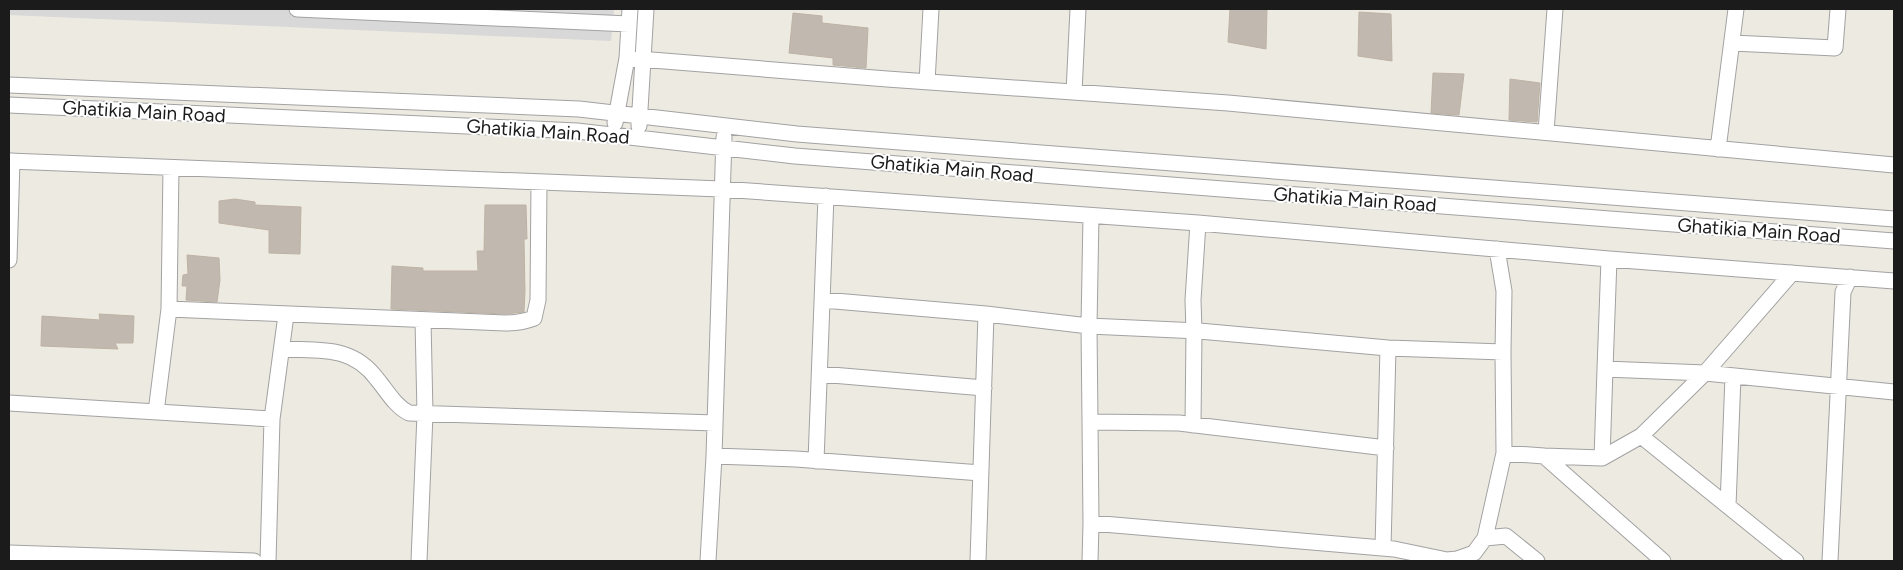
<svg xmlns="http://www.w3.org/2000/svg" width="1903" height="570" viewBox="0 0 1903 570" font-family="Figtree,sans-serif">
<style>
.residential{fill:#d9d8d8}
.building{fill:#c1b9b0;stroke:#beb2a4}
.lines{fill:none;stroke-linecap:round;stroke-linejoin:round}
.minor-casing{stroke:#a2a2a2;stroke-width:17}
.minor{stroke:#fff;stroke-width:15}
.labels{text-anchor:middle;stroke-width:4;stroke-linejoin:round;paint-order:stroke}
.street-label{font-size:19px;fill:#1b1b1b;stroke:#fff}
</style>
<rect width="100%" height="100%" fill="#edeae1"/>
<path class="residential" d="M9 9H614L611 41 9 15Z"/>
<path class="building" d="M1230 9H1267L1266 49 1228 42Z
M1359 12 1391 14 1392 61 1358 56Z
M793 13 822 16V23L868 28 866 68 833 65V58L789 53Z
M1433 73 1464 74 1459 115 1431 113Z
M1510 79 1540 83 1537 122 1509 120Z
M235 199 255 202V205L301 207 300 254 269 253V230L219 223V201Z
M485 205H526L527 239H524L525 291 524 312 505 314 391 309 392 266 423 268V271H478L477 251H484Z
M187 255 219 258 220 280 217 302 186 300 187 286H182L183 275 188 274Z
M99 314 134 316 133 343H115L118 349 41 346 42 316 100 320Z"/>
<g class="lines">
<g class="minor-casing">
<path id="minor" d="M297 9 629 24
M1732 43 1835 48 1838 9
M627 58 887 79 1228 103 1894 165
M927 82 931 9
M9 85 579 109 797 134 1894 219
M1074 92 1078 9
M9 105 577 131 795 156 1894 241
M615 123 627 58 630 9
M639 126 646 9
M1546 132 1555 9
M1718 149 1736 9
M9 161 721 189 1198 223 1609 259 1894 281
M9 260 12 161
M823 300 986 314 1089 326 1199 331 1388 348 1503 352
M169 309 505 323C516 323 524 322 534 318L538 300 539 182
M282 349C320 351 352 345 377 379 387 391 395 406 409 413L715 423
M1605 369 1609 259
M820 374 984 388
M9 403 272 419
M156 412 169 309 171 168
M1090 422 1089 326 1091 216
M1193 425 1194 331 1193 300 1198 223
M1504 453 1544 456 1663 561
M714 456 796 459 981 473
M1544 456 1602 458 1605 369 1705 373 1792 273
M1602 458 1641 436
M816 461 826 196
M1728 506 1733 376
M1091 523 1090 422 1179 423 1386 448
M1485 538 1506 536 1537 561
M1383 548 1388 348
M9 553 254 561
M268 561 272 419 286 315
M419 561 425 414 423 320
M708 561 714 456 724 137
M978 561 986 314
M1090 561 1091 523 1394 549 1447 560 1457 559 1474 553 1485 538 1504 453 1503 352 1504 291 1497 249
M1796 561 1641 436 1705 373 1894 392
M1830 561 1843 292 1850 277"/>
</g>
<use href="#minor" class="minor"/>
</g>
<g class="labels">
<g class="street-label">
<text transform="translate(144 111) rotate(3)" y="7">Ghatikia Main Road</text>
<text transform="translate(548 131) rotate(4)" y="7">Ghatikia Main Road</text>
<text transform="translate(952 168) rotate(5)" y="7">Ghatikia Main Road</text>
<text transform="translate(1355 199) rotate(4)" y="7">Ghatikia Main Road</text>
<text transform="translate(1759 230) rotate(4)" y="7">Ghatikia Main Road</text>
</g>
</g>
<rect width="1903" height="570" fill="none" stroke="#1b1b1b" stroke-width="20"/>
</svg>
